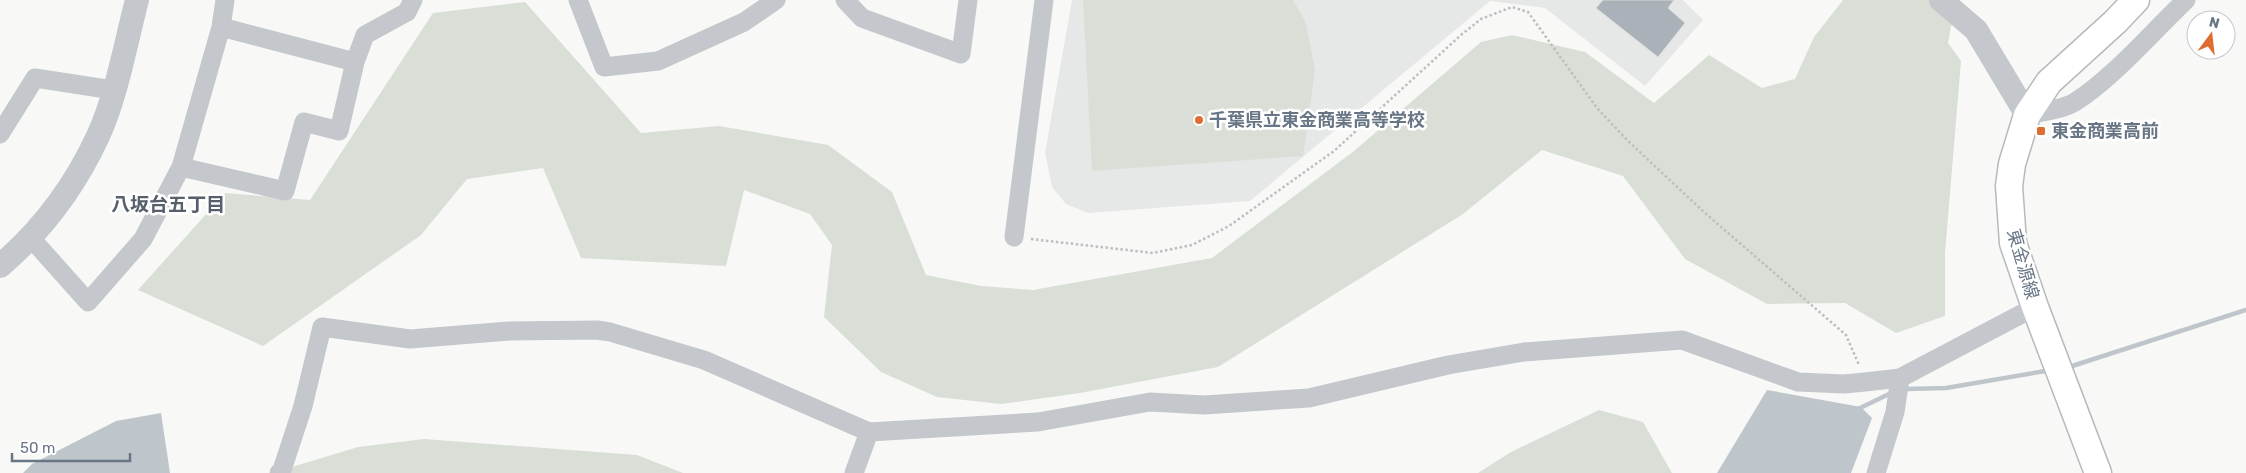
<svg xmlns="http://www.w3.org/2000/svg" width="2246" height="473" viewBox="0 0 2246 473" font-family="Rubik,'Noto Sans JP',sans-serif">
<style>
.built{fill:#e6e7e7}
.green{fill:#d9dfd7}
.water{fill:#bec6cc}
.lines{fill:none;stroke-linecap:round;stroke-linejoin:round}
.stream{stroke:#bec6cc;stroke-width:4.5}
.building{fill:#abb1b8;stroke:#dadad8}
.secondary-casing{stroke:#b6babf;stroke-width:29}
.path{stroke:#bcbec1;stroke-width:2.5;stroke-dasharray:2.5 2.5;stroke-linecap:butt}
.minor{stroke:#c4c7cb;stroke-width:19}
.tertiary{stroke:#c4c7cb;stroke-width:24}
.secondary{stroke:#fff;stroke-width:26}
.poi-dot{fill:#dd6d31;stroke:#fff;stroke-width:2}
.labels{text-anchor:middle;stroke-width:5;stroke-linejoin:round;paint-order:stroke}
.poi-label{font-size:18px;font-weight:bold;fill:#687585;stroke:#fff;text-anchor:start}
.street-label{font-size:18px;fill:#687585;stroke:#fff}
.neighbourhood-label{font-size:19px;font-weight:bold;fill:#565f6b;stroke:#fff}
</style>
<rect width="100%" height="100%" fill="#f8f8f6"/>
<path class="built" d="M1072 0H1683L1703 20 1645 86 1545 8 1490 1 1250 201 1088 213 1066 204 1052 187 1045 153Z"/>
<path class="green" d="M1083 0H1293L1306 23 1315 71 1303 156 1092 171Z
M1843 0H1956L1948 43 1961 61 1945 253V316L1896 333 1845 303 1767 304 1685 259 1623 176 1542 150 1463 214 1218 367 1080 393 1001 404 937 397 881 372 824 317 832 245 810 214 744 190 726 266 581 258 543 168 467 179 421 235 263 346 138 290 225 193 310 200 433 13 525 2 641 133 719 126 828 145 892 192 926 275 981 286 1033 290 1212 258 1354 151 1481 42 1512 35 1585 52 1654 103 1709 55 1762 88 1795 79 1814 37Z
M1599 410 1643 422 1672 473H1478L1511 452Z
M424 439 637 455 683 473H279L282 470 358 447Z"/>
<path class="water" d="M1767 390 1861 407 1872 418 1851 473H1717Z
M161 413 170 473H23L32 464 116 421Z"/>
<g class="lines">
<path class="stream" d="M2066 368 2246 310
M1906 389 1946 388 2051 370
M1856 410 1889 394"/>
</g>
<path class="building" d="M1603 0H1674L1668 8 1685 23 1658 57 1596 8Z"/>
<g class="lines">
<g class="secondary-casing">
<path id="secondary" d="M2098 473 2035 307 2013 243 2009 186 2012 164 2027 115 2049 82 2115 22 2136 0"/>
</g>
<path class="path" d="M1031 239 1153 253 1192 245 1229 226 1334 151 1461 35 1481 19 1512 7 1528 12 1597 108 1627 140 1705 213 1846 335 1859 365"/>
<path class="minor" d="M578 0 604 67 658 61 744 22 776 0
M845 0 862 18 961 54 968 0
M221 27 355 62
M2027 115C2042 112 2061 110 2075 102 2112 79 2153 31 2186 0
M0 134 35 78 113 90
M181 167 285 191 304 122 339 131 355 62 365 35 407 12 413 0
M30 237 88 302 143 239 181 167 221 27 225 0
M1014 237 1044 0
M279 473 282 470 303 406 322 327 410 339 509 331 597 330 610 332 704 360 869 432 1038 422 1150 402 1204 405 1309 398 1448 365 1524 352 1682 340 1798 382 1844 384 1865 382 1900 378 2035 307
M854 473 869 432
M1876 473 1895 412 1900 378"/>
<path class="tertiary" d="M1941 0 1976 30 2027 115
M0 266C41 231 75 186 98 136 116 98 126 42 137 0"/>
<use href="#secondary" class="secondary"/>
</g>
<g class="poi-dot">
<circle cx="1199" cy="120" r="5"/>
<rect x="2036" y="126" width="10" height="10" rx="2.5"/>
</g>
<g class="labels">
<g class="poi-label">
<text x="1209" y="126">千葉県立東金商業高等学校</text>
<text x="2051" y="137">東金商業高前</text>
</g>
<g class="street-label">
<text transform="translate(2023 264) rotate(74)" y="6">東金源線</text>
</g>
<g class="neighbourhood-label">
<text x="168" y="211">八坂台五丁目</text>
</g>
</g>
<g transform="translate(2211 35) rotate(15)"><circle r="24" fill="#ffffff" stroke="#c3c8ce"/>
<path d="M0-4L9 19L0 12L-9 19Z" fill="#dd6d31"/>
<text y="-8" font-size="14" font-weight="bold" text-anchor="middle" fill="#687585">N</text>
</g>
<path d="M12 453v8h118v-8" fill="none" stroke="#687585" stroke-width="2.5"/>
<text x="20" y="453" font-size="15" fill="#687585" stroke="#ffffff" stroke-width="4" paint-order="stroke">50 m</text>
</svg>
